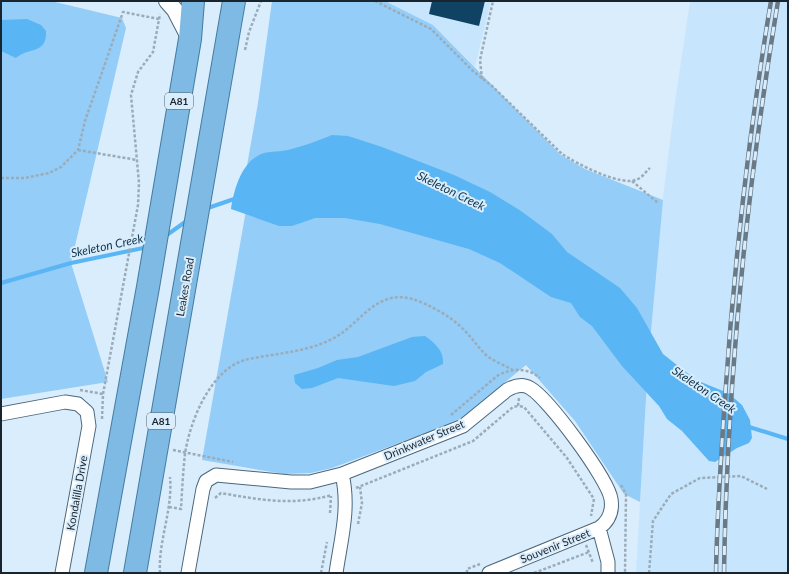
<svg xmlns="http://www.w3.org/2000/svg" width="789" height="574" viewBox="0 0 789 574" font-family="Lato,sans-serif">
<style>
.built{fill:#c7e6fd}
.green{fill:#93cdf8}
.water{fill:#59b5f3}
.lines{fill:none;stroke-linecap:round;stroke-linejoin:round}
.stream{stroke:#59b5f3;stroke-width:4}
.building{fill:#104363}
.minor-casing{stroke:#4b677c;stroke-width:15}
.tertiary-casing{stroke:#4b677c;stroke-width:18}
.trunk-casing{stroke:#457ba0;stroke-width:24}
.path{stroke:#9bacb9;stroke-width:2.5;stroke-dasharray:3 2;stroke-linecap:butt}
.minor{stroke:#fff;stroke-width:13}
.tertiary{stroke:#fff;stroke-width:16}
.trunk{stroke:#7ebae4;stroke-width:22}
.rail-casing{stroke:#6a7984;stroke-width:4.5}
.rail{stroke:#daedfc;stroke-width:3;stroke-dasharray:9;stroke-linecap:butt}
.labels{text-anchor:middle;stroke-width:4;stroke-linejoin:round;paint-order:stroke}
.shield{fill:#daedfc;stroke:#53616c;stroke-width:1}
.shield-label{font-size:10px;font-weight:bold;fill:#19252e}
.street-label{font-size:11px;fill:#19252e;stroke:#daedfc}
.water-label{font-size:12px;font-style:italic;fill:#0e354e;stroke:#daedfc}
</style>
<rect width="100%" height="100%" fill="#daedfc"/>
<path class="built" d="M385 1H491L475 67 433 25Z
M690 1H788V573H636L648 364 659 229 675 102Z"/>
<path class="green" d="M1 1H51L122 18 126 28 71 263 108 382 1 399Z
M272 1H385L433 25 561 155 585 169 663 200 648 364 640 502 624 494 575 421 526 365 463 417 445 426 332 468 311 473 284 474 202 460 248 199 242 194 258 103Z"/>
<path class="water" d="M27 19 41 25 46 31C47 55 28 47 16 58L1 51V20Z
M332 135 348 136 382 147 454 175 490 192 521 211 552 234 567 252 620 288 637 308 663 354 696 380 728 393 742 405 750 420 752 438 749 443 737 448 715 462 709 461 682 431 667 419 659 406 622 366 592 326 580 317 571 303 551 297 500 263 469 249 380 224 345 218H315L292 226H279L231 209C234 189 242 160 264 153 272 151 280 152 288 150 304 146 318 141 332 135Z
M425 336C436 344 444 351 443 364L426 372 415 381 394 386 338 378 312 388 302 389 295 383 294 375 318 368 337 360 358 357 412 337Z"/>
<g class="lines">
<path class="stream" d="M205 209 237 198
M164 237 188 220
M1 283 71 263 148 247
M746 426 788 439"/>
</g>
<path class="building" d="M432 1H485L479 26 429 14Z"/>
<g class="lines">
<g class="minor-casing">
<path id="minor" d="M1 414 65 402 78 404 87 412 89 426 62 573
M599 528 608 562V573
M188 573 203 489 206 481 216 475 291 482H310L342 474 463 426 507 390C514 386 522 383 530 388 548 398 608 479 611 499 613 512 609 521 599 528L489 573
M336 573C341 539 350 508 342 474"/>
</g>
<g class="tertiary-casing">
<path id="tertiary" d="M167 1 175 10 189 37"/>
</g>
<g class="trunk-casing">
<path id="trunk" d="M96 573 148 287 190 39 193 1
M135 573 234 1"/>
</g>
<path class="path" d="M375 1 431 29 473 71 492 86 562 154C576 163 622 188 638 179 643 177 646 171 650 168
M245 50 249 32 261 1
M482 79 480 60 493 1
M78 150 137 160
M1 178H25L49 173 61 167 78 150 85 121 123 12 159 19
M632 181 658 203
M80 390 103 394
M519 398 518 406 524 407 567 458 594 499 591 516
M451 415 497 376C511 368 527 367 540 378
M102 419 103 394 138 205 139 183 131 95 138 72 153 52 160 14
M173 450 233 462
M621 485 626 494 625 573
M356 488 473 441 513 407 518 406
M215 498 221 493C260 500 293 506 332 495
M169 507 181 509C182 491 183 472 185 454 190 420 212 366 249 359 278 353 308 352 334 338 360 324 376 289 412 299 429 304 452 317 464 330 472 338 478 347 486 355 493 361 504 365 513 370
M330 513 331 496
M358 524 362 503 360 487
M586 545 593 563
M160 573C158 541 173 510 170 477
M321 573 327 542
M467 573V569L480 564
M534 573 589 552
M649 573 653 521 671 494 700 478 741 476 767 489"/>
<use href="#minor" class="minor"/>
<use href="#tertiary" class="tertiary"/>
<use href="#trunk" class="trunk"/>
<g class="rail-casing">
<path id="rail" d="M716 573C717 514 721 456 725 398 734 265 749 132 771 1
M724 573C727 384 747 188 778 1"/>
</g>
<use href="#rail" class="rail"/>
</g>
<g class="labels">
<g class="shield">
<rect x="165" y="93" width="28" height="16" rx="3"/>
<rect x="147" y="413" width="28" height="16" rx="3"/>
</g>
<g class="shield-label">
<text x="179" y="105">A81</text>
<text x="161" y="425">A81</text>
</g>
<g class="street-label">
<text transform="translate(185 287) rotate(-80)" y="4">Leakes Road</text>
<text transform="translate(424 440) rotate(-23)" y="4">Drinkwater Street</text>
<text transform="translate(77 493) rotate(-80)" y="4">Kondalilla Drive</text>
<text transform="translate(555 546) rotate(-22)" y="4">Souvenir Street</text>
</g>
<g class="water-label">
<text transform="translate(451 191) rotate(26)" y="4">Skeleton Creek</text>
<text transform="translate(107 246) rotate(-12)" y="4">Skeleton Creek</text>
<text transform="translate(704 390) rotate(34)" y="4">Skeleton Creek</text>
</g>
</g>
<rect width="789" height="574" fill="none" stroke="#19252e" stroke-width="4"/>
</svg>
